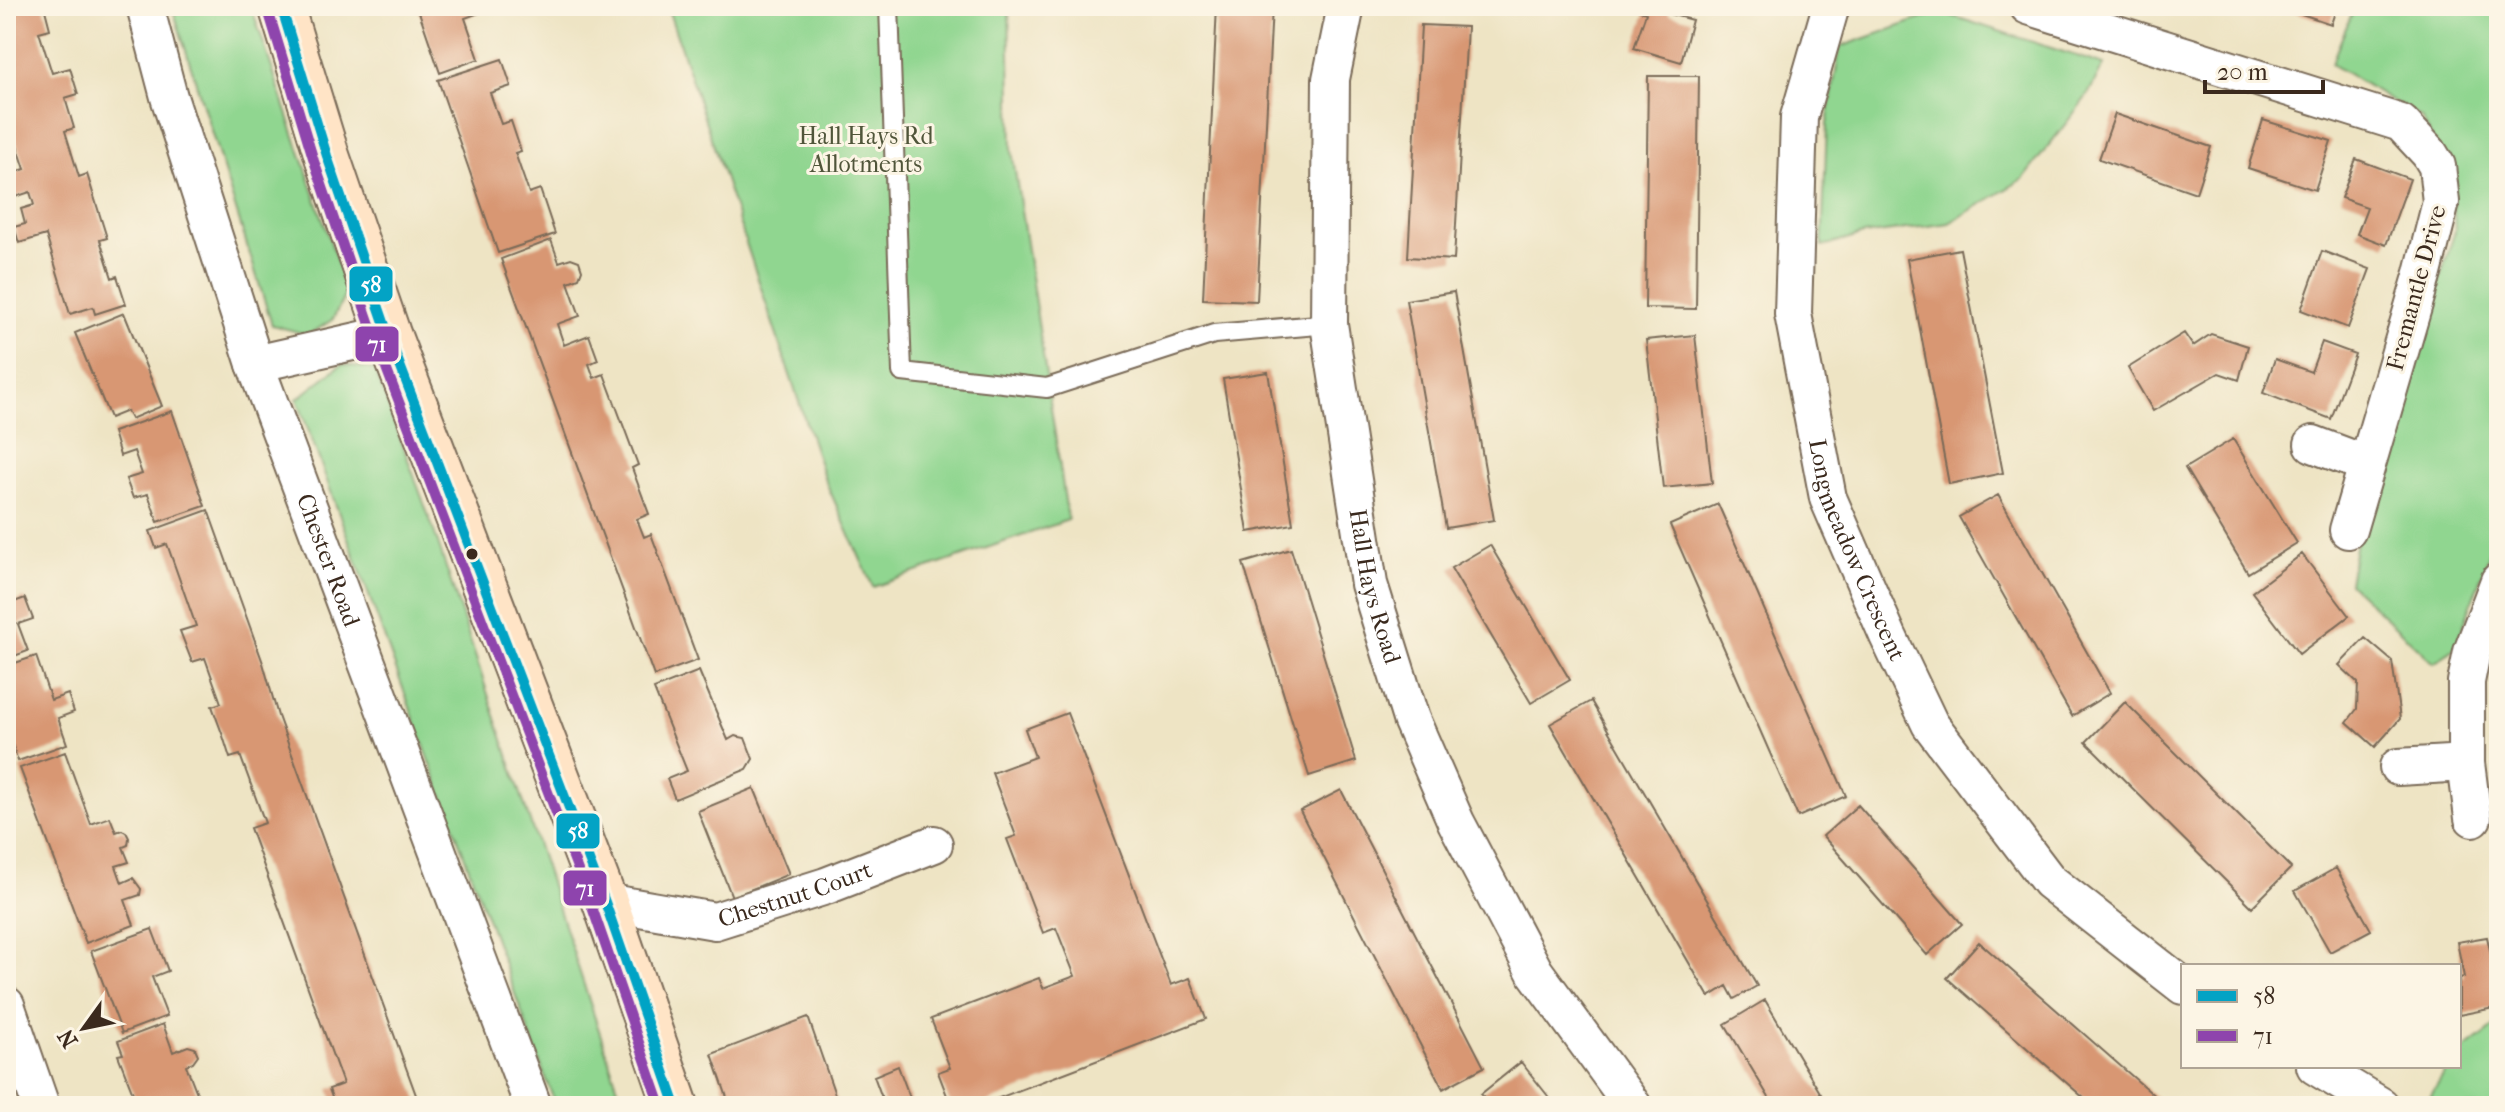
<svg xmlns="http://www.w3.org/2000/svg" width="2505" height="1112" viewBox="0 0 2505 1112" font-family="'IM FELL French Canon',serif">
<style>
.green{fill:#90d690;stroke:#668057;stroke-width:2}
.building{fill:#d89773}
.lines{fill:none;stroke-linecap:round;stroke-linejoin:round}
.lane-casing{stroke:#7a6b58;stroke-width:22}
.street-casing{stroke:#7a6b58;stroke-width:40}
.secondary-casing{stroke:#7a6b58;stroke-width:48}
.lane{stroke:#fff;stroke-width:18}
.street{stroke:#fff;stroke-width:36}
.secondary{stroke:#ffe4c6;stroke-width:44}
.bus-1-casing{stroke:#fcf5e5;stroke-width:16}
.bus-2-casing{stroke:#fcf5e5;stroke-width:16}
.bus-1{stroke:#03a3c5;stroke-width:10}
.bus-2{stroke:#8e44ad;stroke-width:10}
.bus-dot{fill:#3b2a1e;stroke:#fcf5e5;stroke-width:3}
.labels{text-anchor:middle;stroke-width:6;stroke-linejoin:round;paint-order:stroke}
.park-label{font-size:24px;fill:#50553a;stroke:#fcf5e5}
.street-label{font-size:24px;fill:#3b2a1e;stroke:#fcf5e5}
.line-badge{stroke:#fcf5e5;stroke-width:3}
.badge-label{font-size:22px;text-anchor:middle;font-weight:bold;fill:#fff}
</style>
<rect width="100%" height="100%" fill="#fcf5e5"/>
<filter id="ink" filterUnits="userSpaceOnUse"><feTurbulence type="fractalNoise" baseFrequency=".0125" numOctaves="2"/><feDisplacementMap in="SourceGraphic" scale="16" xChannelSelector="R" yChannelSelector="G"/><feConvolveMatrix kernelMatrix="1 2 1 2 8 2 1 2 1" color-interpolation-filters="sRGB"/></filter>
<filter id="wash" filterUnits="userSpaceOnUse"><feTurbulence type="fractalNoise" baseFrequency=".006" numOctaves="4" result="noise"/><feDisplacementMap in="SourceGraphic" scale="32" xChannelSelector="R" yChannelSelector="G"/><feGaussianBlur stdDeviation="1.8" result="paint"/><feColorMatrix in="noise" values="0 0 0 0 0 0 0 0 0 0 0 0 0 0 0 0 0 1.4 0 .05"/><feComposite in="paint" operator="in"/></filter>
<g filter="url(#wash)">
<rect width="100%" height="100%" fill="#eee4c4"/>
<path class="green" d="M172 6H251L347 291 333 319 309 335 272 325Z
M667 6H1009L1012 151 1068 520 873 587 825 480Z
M2355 6H2499V528L2455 648 2434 663 2349 583 2356 541 2455 231 2452 175 2421 118 2331 64Z
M1940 12 2104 65 2087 96 2023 179 1949 223 1863 235 1822 247 1827 124 1840 47Z
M342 364 375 370 432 525 624 1106H556L297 399Z
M2499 1023V1106H2444L2430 1097 2449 1066H2459V1054Z"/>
<g id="blocks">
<path class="building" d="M30 6H44L50 29 39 32 52 73 70 68 78 94 65 98 74 128 65 131 79 177 87 174 107 238 100 240 112 278 117 276 126 304 95 314 93 307 70 314 46 235 19 243 14 227 25 224 21 209 34 205 30 192 12 198 6 178V175L25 169 14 136 6 139V97L8 96 6 89V13Z
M417 6H498L465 18 479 59 440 73Z
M1217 6H1272L1257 301 1203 299Z
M1627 6H1665L1669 14 1692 20 1681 62 1634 48 1646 13Z
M2278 6H2337L2331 24Z
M1421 25 1467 27 1454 260 1408 257Z
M502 59 511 86 490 93 501 124 511 121 521 151 515 153 529 193 540 189 555 234 498 253 438 80Z
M1648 76H1699L1696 309 1645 308Z
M2115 114 2211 147 2196 193 2099 159Z
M2263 120 2331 141 2315 190 2248 168Z
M2356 159 2410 179 2386 245 2357 234 2367 207 2341 198Z
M551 240 559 262 571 258 579 261 582 270 579 278 568 282 580 316 557 324 564 345 589 335 598 360 589 364 594 378 604 374 638 465 632 468 649 514 637 519 644 537 651 534 698 660 654 676 501 259Z
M1960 249 2003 473 1949 484 1907 259Z
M2322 251 2370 269 2348 328 2301 310Z
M1454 292 1494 520 1446 528 1406 300Z
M124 313 162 406 131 419 127 411 110 418 75 333Z
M2184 333 2193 346 2211 334 2248 346 2239 380 2219 373 2153 411 2128 368Z
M1695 335 1712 483 1663 488 1646 340Z
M2322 342 2355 354 2331 419 2263 393 2275 359 2311 372Z
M1268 372 1293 524 1248 532 1223 379Z
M172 411 205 506 158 522 148 494 133 498 126 479 142 474 134 451 120 456 113 432Z
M2233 439 2297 543 2248 573 2185 468Z
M1998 495 2110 693 2072 716 1959 517Z
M1718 504 1846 796 1798 817 1670 525Z
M208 510 263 663 278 716 420 1106H365L364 1103 356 1106H335L329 1089 343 1084 250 828 265 823 240 755 230 758 223 736 212 706 221 703 205 658 192 662 180 631 196 626 167 544 156 548 150 531Z
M1490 545 1570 680 1531 703 1451 568Z
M1291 549 1356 761 1309 776 1243 563Z
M2302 554 2349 616 2299 654 2252 592Z
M25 598 33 619 18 624 28 651 6 659V605Z
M2365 638 2392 661 2400 719 2375 747 2347 722 2357 709 2358 683 2339 665Z
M36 656 51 700 68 694 74 712 58 718 67 744 18 761 6 726V666Z
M699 671 728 740 735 736 745 738 753 759 747 769 675 799 667 779 687 771 654 689Z
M1591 701 1757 986 1734 999 1727 986 1709 997 1550 724Z
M2125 702 2291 868 2252 907 2086 742Z
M1067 713 1171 985 1190 978 1206 1019 978 1106H951L938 1072 950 1068 931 1019 1039 978 1043 988 1075 976 1056 928 1043 933 1007 839 1016 836 992 773 1035 757 1025 729Z
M65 752 91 824 110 817 116 832 122 830 126 832 129 838 128 845 123 847 129 862 116 866 122 883 133 878 141 889 140 895 125 900 134 925 86 943 20 768Z
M754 788 789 874 732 897 698 811Z
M1341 790 1484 1067 1443 1089 1300 811Z
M1858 805 1962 924 1927 955 1823 836Z
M2336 868 2371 930 2330 952 2295 891Z
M152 929 168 971 152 977 167 1016 122 1033 91 951Z
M2487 937 2499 989V1007L2459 1015V978L2464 977 2457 942Z
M1979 942 2157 1098 2150 1106H2093L1947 978Z
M1765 1000 1828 1106H1774L1725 1024Z
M808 1017 839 1106H730L712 1054Z
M163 1024 173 1052 188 1046 195 1048 198 1055 193 1062 186 1065 202 1106H138L118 1055 123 1054 118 1041Z
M1521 1062 1544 1091 1556 1106H1491L1481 1094Z
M898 1066 913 1106H885L874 1076Z"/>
</g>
</g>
<g filter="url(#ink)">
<use href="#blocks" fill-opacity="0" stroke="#7a6b58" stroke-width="2"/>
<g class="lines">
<g class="lane-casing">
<path id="lane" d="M889 6 902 372 1047 388 1214 334 1329 324"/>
</g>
<g class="street-casing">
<g id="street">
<path id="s1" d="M145 6 169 97 255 364 533 1106"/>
<path id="s2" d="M1346 6 1331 79 1329 324 1369 584 1411 719 1456 822 1535 972 1633 1106"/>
<path id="s3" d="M1831 6 1799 117 1793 314 1828 498 1888 636 1930 724 2049 881 2183 986"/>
<path d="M2028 6 2401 123 2429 153 2437 166 2441 202 2423 273 2348 530"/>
<path d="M255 364 388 334"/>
<path d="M2313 444 2366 464"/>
<path d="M2466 763 2473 818"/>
<path d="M2398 767 2466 763V682L2472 652 2499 581"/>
<path id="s4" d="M605 902 715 921 826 886 934 844"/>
<path d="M6 1005 41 1106"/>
<path d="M2315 1066 2381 1106"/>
</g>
</g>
<g class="secondary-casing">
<path id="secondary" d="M281 6 327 156 388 334 605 902 676 1106"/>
</g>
<use href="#lane" class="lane"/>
<use href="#street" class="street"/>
<use href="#secondary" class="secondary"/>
<g class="bus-1-casing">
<path id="bus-1" d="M281 6 327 156 388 334 605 902 676 1106"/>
</g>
<g class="bus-2-casing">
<path id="bus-2" d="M268 10 314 161 375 339 592 907 661 1106"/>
</g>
<use href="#bus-1" class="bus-1"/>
<use href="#bus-2" class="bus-2"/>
</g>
</g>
<circle class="bus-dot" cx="472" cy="554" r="7"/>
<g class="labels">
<g class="park-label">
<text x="866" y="144">Hall Hays Rd<tspan x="866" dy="28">Allotments</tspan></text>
</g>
<g class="street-label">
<text transform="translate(2416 288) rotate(-75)" y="8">Fremantle Drive</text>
<text dy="8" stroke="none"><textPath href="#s3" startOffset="558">Longmeadow Crescent</textPath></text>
<text dy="8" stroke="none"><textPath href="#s1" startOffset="584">Chester Road</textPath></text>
<text dy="8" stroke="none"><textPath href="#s2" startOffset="586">Hall Hays Road</textPath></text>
<text dy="8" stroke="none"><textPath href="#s4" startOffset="196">Chestnut Court</textPath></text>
</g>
</g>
<g class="line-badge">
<rect x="348" y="265" width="46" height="38" rx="8" fill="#03a3c5"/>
<rect x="354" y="325" width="46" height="38" rx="8" fill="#8e44ad"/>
<rect x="555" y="812" width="46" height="38" rx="8" fill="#03a3c5"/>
<rect x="562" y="869" width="46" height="38" rx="8" fill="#8e44ad"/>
</g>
<g class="badge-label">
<text x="371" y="292">58</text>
<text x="377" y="352">71</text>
<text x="578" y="838">58</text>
<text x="585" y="896">71</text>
</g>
<rect width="2505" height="1112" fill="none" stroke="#fcf5e5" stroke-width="32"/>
<rect x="2181" y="964" width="280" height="104" fill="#fcf5e5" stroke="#afa495" stroke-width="2"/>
<rect x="2197" y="990" width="40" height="12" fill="#03a3c5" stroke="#afa495" stroke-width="2"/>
<text x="2253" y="1004" font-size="24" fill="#3b2a1e">58</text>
<rect x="2197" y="1030" width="40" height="12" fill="#8e44ad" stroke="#afa495" stroke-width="2"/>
<text x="2253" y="1044" font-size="24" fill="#3b2a1e">71</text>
<g transform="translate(84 1028) rotate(237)" stroke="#fcf5e5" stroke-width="6" paint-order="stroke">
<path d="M0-6L14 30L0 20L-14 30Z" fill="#3b2a1e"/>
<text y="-12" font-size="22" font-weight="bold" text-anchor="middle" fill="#3b2a1e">N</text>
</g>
<path d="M2205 80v12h118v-12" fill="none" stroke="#3b2a1e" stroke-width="4"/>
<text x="2217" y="80" font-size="24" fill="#3b2a1e" stroke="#fcf5e5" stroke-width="6" paint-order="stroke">20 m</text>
</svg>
